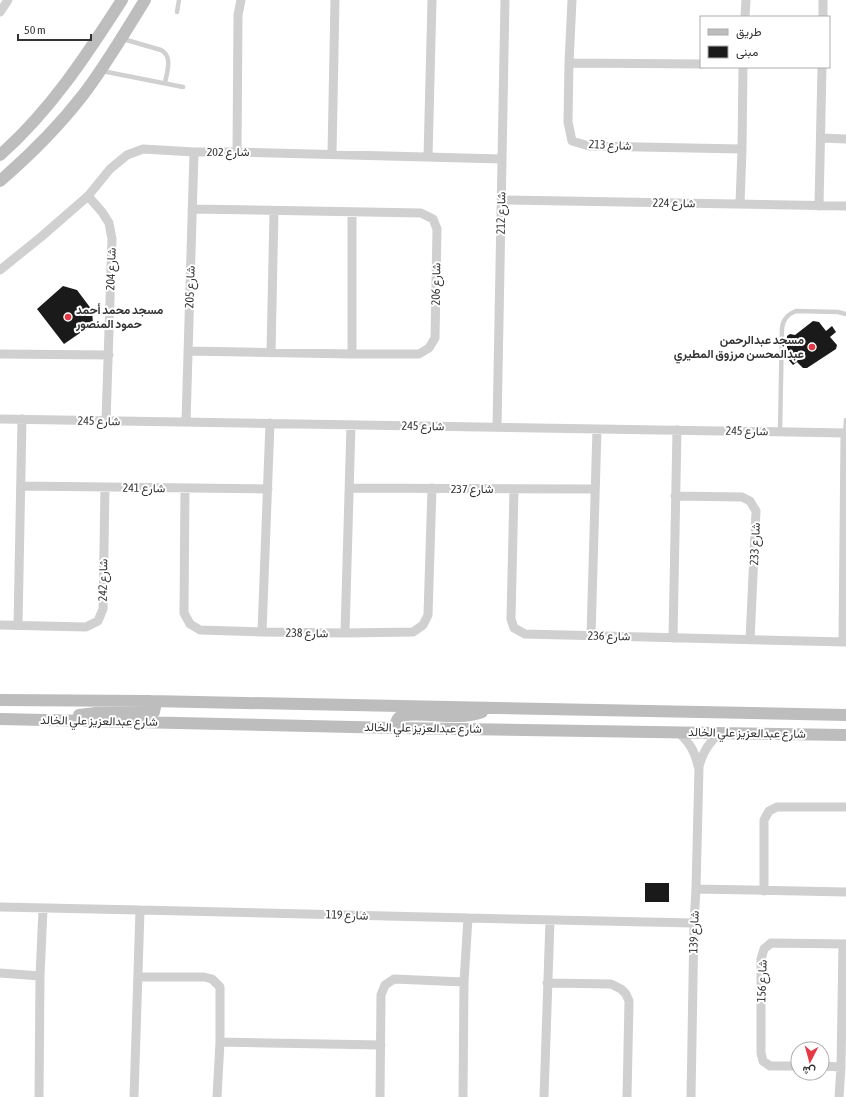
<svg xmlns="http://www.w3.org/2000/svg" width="846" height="1097" viewBox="0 0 846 1097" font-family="'Asap Condensed',Vazirmatn,sans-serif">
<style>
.building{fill:#1a1a1a}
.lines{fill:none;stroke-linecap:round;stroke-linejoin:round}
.lane{stroke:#d0d0d0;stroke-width:4.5}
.street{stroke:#d0d0d0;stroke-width:9}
.secondary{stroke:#bdbdbd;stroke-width:12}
.poi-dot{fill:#e63946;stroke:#fff;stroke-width:1.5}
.labels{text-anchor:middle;stroke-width:4;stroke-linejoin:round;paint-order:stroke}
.street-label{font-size:12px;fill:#333;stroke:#fff}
.poi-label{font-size:12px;font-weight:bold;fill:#333;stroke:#fff;text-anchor:start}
</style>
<rect width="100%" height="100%" fill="#fff"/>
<path class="building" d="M63 286 77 290 92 310 93 324 64 344 37 309Z
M813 321 819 322 826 331 832 326 836 332 830 337 837 345 836 349 807 368H803L797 362 793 365 787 358 789 352 787 348V336L790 334 795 335Z
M645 883H669V902H645Z"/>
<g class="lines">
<path class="lane" d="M177 12 179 0
M123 39 161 50C173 56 167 72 165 83
M102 71 183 87
M780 431 782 328C783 319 788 314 796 311L838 312 846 314
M845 433 846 420"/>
<path class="street" d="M572 0 569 63 568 122 572 141 589 146 742 149
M0 12 8 0
M745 17 746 0
M823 17V0
M569 63 701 64
M821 138 846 139
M237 152 238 15 241 0
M332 154 335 0
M428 157 432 0
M88 196 102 212 109 223 112 239 106 421
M502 200 846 206
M740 204 742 149 743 67
M819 206 822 67
M352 212V354
M0 270 41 237 88 196 110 169 127 155 143 149 194 152H237L502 159
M188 351 352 354H419L429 348 435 338 437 229 433 219 421 213 192 209
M271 353 274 211
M0 354 109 355
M0 419 846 433
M186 422 194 152
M497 427 505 0
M21 486 268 489
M185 488 184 613 190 624 200 630 262 632 345 633 413 632 423 625 428 615 432 488
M350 488 595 489
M514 489 511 619 514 628 525 634 846 642
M675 496 742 497 750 501 756 511 750 640
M0 625 86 627 98 621 103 609 105 487
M18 625 22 419
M262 632 270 423
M345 633 351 425
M591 636 597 429
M673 638 677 430
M843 642 845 433
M678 732C689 742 695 751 698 766
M696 889 846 892
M764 891V820L769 811 777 807H846
M0 907 140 910 468 918 694 923
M0 973 40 976
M139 977H204L212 979 220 987V1042L217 1097
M547 983 611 984 621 989 626 994 629 1001 627 1097
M220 1042 381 1045
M798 1066H770L763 1061 761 1053V959L764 949 771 943 846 944
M822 1066 841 1067
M39 1097 40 976 43 909
M134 1097 140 910
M380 1097 381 995 385 985 394 979 464 982
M463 1097 464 982 468 918
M544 1097 550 920
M691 1097 694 923 696 889 699 767C702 753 709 742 720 733
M839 1097 841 1067 843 944"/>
<path class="secondary" d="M0 155C50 111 86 56 122 0
M0 181C30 155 59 126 83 95 106 65 125 32 145 0
M0 700 150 701 846 715
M79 715 96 713H152L154 712 155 707 150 701
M0 719 396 728 846 735
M396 728C395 721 398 716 405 715 430 712 457 721 482 712"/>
</g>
<g class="poi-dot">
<circle cx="68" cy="317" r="4"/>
<circle cx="812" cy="347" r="4"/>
</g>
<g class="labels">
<g class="street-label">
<text transform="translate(610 145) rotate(3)" y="4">شارع 213</text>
<text x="228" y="156">شارع 202</text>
<text transform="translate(674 203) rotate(1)" y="4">شارع 224</text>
<text transform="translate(501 213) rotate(-89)" y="4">شارع 212</text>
<text transform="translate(111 269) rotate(-88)" y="4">شارع 204</text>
<text transform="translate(436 284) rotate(-89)" y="4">شارع 206</text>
<text transform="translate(190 287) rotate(-88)" y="4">شارع 205</text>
<text transform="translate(99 421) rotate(1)" y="4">شارع 245</text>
<text transform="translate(423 426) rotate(1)" y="4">شارع 245</text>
<text transform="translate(747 431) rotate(1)" y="4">شارع 245</text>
<text transform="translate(144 488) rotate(1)" y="4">شارع 241</text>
<text x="472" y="493">شارع 237</text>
<text transform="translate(755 544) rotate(-87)" y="4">شارع 233</text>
<text transform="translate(103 580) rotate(-89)" y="4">شارع 242</text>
<text transform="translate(307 633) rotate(1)" y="4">شارع 238</text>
<text transform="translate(609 636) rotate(1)" y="4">شارع 236</text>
<text transform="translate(99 721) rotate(1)" y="4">شارع عبدالعزيز علي الخالد</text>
<text transform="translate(423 728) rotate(1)" y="4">شارع عبدالعزيز علي الخالد</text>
<text transform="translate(747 733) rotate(1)" y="4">شارع عبدالعزيز علي الخالد</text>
<text transform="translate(347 915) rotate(2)" y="4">شارع 119</text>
<text transform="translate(694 932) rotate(-88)" y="4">شارع 139</text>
<text transform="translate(762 981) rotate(-88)" y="4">شارع 156</text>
</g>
<g class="poi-label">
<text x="76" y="314">مسجد محمد أحمد<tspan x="76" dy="14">حمود المنصور</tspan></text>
<text x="804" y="344" text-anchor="end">مسجد عبدالرحمن<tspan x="804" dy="14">عبدالمحسن مرزوق المطيري</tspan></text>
</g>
</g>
<rect x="700" y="16" width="130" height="52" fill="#ffffff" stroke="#adadad"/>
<rect x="708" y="29" width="20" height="6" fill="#bdbdbd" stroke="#adadad"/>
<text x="736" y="36" font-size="12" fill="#333333">طريق</text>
<rect x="708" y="46" width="20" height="12" fill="#1a1a1a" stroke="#adadad"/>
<text x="736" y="56" font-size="12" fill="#333333">مبنى</text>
<g transform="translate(810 1061) rotate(186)"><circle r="19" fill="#ffffff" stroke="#adadad"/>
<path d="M0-3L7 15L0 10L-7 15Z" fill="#e63946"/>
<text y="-6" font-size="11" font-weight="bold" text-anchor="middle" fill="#333333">ش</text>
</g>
<path d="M18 34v6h73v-6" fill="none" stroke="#333333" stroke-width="2"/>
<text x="24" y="34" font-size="12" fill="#333333" stroke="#ffffff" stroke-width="3" paint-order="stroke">50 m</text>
</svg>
